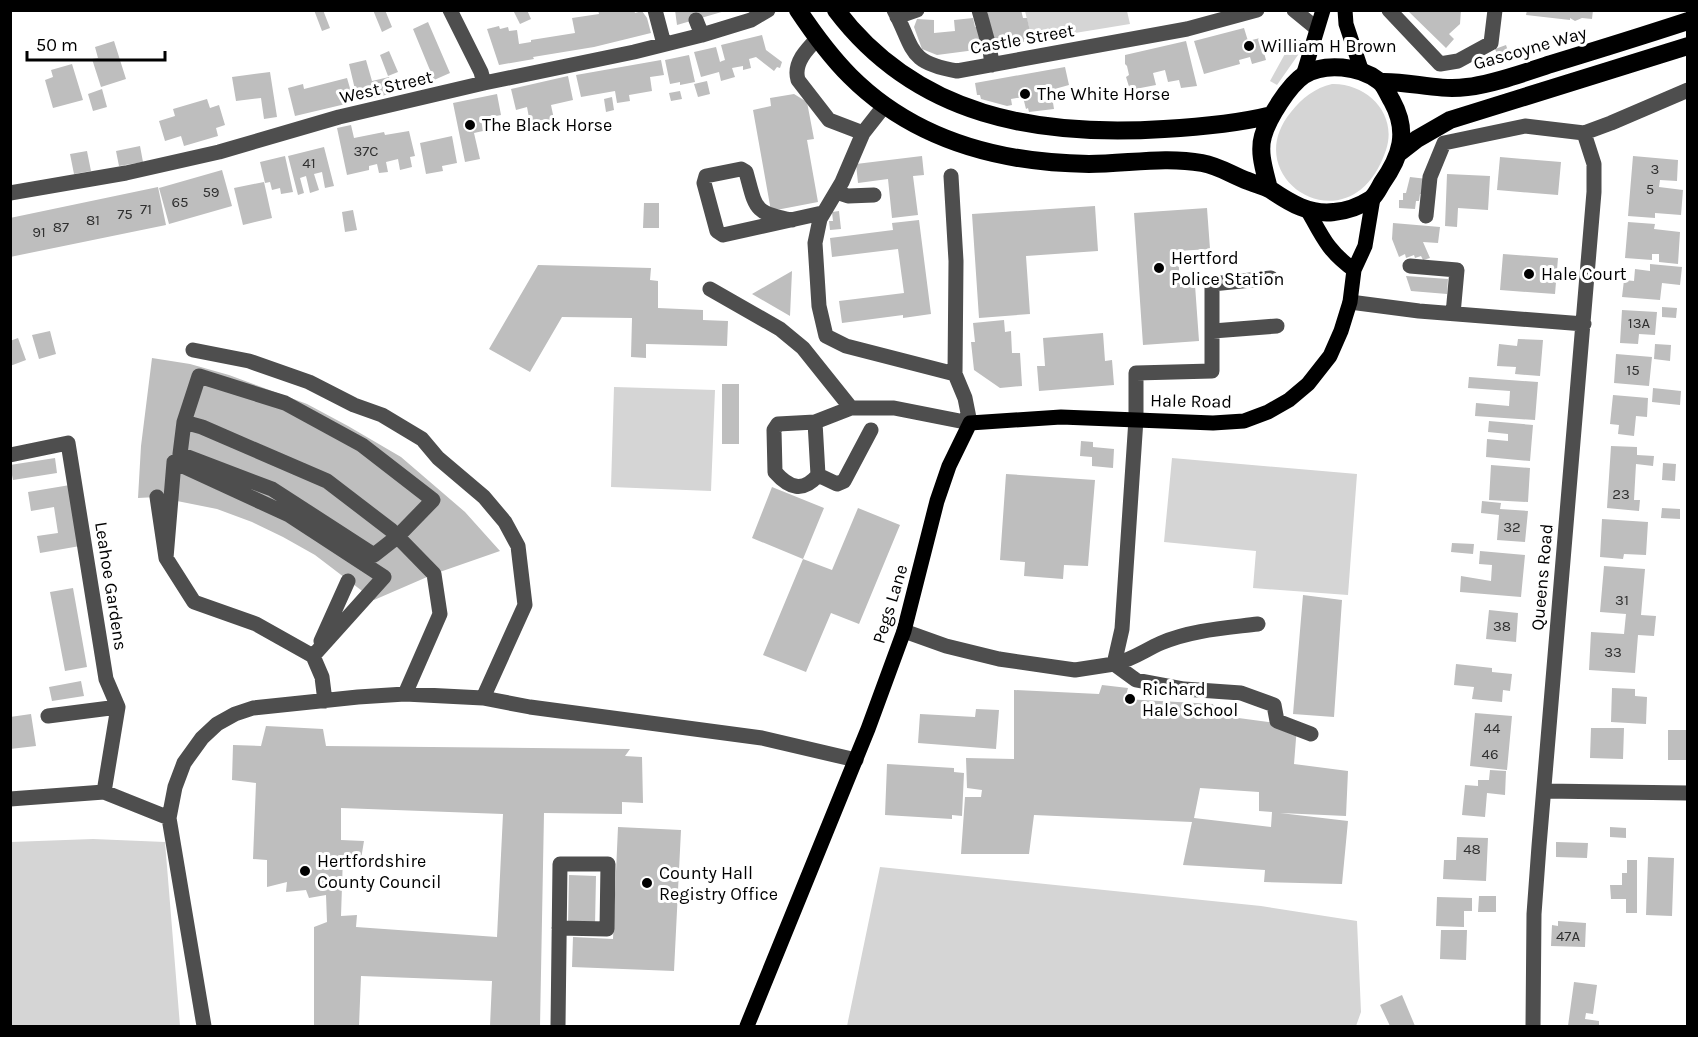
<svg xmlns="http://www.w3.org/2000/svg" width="1698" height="1037" viewBox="0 0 1698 1037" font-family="Karla,sans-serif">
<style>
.green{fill:#d5d5d5}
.building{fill:#bebebe;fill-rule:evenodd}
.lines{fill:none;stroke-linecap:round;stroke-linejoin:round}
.minor{stroke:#4e4e4e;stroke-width:15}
.major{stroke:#000;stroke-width:15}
.highway{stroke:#000;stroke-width:18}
.poi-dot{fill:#000;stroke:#fff;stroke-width:2}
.labels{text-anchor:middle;stroke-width:6;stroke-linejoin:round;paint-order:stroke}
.number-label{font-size:15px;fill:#303030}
.street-label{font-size:18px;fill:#000;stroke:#fff}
.poi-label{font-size:18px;fill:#000;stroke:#fff;text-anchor:start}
</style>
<rect width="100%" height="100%" fill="#fff"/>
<path class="green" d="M1025 11H1127L1130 24 1032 40Z
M1301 40 1298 55 1277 85 1270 81 1292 41Z
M1332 84C1367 83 1398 114 1386 150 1352 252 1235 180 1291 112 1302 98 1315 88 1332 84Z
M614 387 715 390 711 491 611 487Z
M1172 458 1357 474 1348 595 1253 588 1256 551 1164 542Z
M93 839 165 842 180 1026H11V842Z
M880 867 1261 906 1357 921 1361 1012 1356 1026H847Z"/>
<path class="building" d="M314 10H323L330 28 322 31Z
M373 10H385L392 27 382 32Z
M513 10H527L531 19 520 24Z
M598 10H634L635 13 642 11 647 18 651 33 594 47 533 57 534 59 499 65 487 29 499 26 500 29 508 27 509 31 517 30 519 44 531 42V40L575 33 572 18 599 14Z
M675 10H725V11L677 25Z
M987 10H1021L1023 18H1027L1032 40 994 48Z
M1407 10H1461L1460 24 1449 34 1454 39 1446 48Z
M1527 10H1593L1592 19 1582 18 1575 21 1570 18V20L1526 15Z
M973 18 975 27H980L983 49 937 55 922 49 914 27 917 19 934 20V33L955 31 954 20Z
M428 22 450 73 434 80 413 29Z
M1244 28 1248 41 1260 38 1262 47 1267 45 1269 51 1264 53 1266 60 1252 64 1250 57 1239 60 1240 64 1204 74 1194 41Z
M762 35 766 50 782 62 780 68 777 67 774 71 756 57 749 59 751 68 743 70V66L732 68 735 77 721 81 719 72 701 77 694 52 716 47 720 62 722 61 725 60 721 45Z
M114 41 126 79 101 87 92 59 98 58 95 47Z
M1186 41 1197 86 1181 88 1179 80 1168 82 1165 70 1153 73 1156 85 1130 90 1126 77 1129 75 1127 66 1125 64V55Z
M1506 45 1509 54 1499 58 1495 49Z
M389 51 398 72 388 76 380 55Z
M689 55 695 82 680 85V82L670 84 665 60Z
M366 60 372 81 389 77 393 93 358 102 349 64Z
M661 60 664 75 650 77 652 91 629 95 630 101 617 103 615 91 581 97 576 75Z
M72 64 83 100 53 108 45 80 53 77 51 70Z
M1065 67 1069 85 1051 90 1054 109 1029 112 1028 108 1026 109 1023 97 1011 99 1012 105 1007 106 981 99 980 95H977L975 83Z
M270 72 277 117 264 119 261 98 236 101 232 77Z
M568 76 573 100 551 105 555 124 547 126 546 119 530 123 527 107 516 110 511 89Z
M347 78 354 102 295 116 288 88 303 84 304 89Z
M707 81 710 94 698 97 694 84Z
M102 89 107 107 93 111 88 94Z
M680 91 682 99 671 101 669 93Z
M497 94 501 115 481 119 483 131 474 133 480 159 465 162 453 103Z
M794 94 807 102 814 139 807 140 818 202 771 211 753 110 771 106 770 98Z
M612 97 614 110 606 112 604 99Z
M207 99 210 108 219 105 225 125 216 128 218 136 184 146 181 136 165 141 159 121 175 116 173 109Z
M351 125 354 138 384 132 385 135 409 131 415 156 410 157 412 167 400 170 398 159 386 162 388 172 379 173 377 164 369 166V170L347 175 337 128Z
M452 136 457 163 442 166 443 171 426 174 420 143Z
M140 146 143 162 119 166 116 151Z
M324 147 334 186 325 188 322 172 314 174 319 190 310 193 306 176 300 178 304 193 298 195 288 156Z
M87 151 91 171 74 174 70 154Z
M285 156 293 192 281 194 280 188 272 190 270 182 265 183 260 162Z
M922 156 924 175 913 176 918 215 892 218 888 179 858 183 856 164Z
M1633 156 1678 160 1677 181 1660 180 1659 187 1683 190 1681 215 1655 213V218L1628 216Z
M1500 157 1561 162 1558 195 1497 190Z
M222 170 232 206 169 224 159 188Z
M1447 174 1490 176 1488 210 1458 208 1457 227 1445 226Z
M1410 177 1427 179 1423 194H1420L1419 201H1416L1415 209 1399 208V200H1403V193H1406Z
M264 182 272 218 243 225 234 188Z
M158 187 166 225 10 257V218Z
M644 203H659V228H643Z
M1095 206 1098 251 1026 256 1030 314 979 318 972 214Z
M1207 208 1210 249 1178 251 1180 287 1195 285 1199 341 1143 345 1134 213Z
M353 210 357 230 345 232 342 212Z
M839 211 841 229 830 230 829 221H833L832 212Z
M919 220 931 314 903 318V315L842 323 839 301 904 293 898 249 832 257 830 238 893 230 892 223Z
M1628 222 1655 224 1654 229 1680 232 1678 264 1659 262V254H1652V260L1625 258Z
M1393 223 1440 227 1438 243 1423 242 1430 258 1423 260 1421 256 1415 258 1414 255 1406 258 1405 254 1399 257 1392 239Z
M1503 254 1558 258 1555 294 1500 290Z
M1650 264 1682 267 1680 285 1662 283 1660 300 1622 297 1624 280 1634 281 1635 269 1650 271Z
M538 265 651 268 650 280 658 281V308L703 310V320L728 321 727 346 646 344V358L631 357 632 318 562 317 530 372 489 349Z
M792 271 790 316 752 294Z
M1406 276 1448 279 1447 294 1411 291Z
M1662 307 1677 308 1676 318 1662 317Z
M1622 310 1657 312 1655 335 1639 334 1638 344 1620 343Z
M1004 320 1005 332 1011 331 1012 353H1020L1022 386 1000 388 974 370 971 342H975L973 323Z
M50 331 56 354 39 359 32 335Z
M1103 333 1105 361 1112 360 1114 385 1039 391 1037 366H1045L1043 338Z
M18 338 26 360 10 366V341Z
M1518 339 1543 340 1540 376 1515 374 1516 367 1497 366 1499 344 1517 346Z
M1655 344 1671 345 1670 361 1654 359Z
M1616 354 1652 357 1649 386 1614 383Z
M152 358 190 364 229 375 307 404 348 426 401 457 465 512 500 551 434 574 374 600 315 555 283 537 252 522 217 509 157 497 138 498 141 446Z
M1469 377 1538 382 1535 420 1475 416 1476 403 1509 406 1510 391 1468 388Z
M722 384H739V444H722Z
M1653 388 1681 391 1680 405 1652 402Z
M1613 395 1648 398 1647 417 1636 416 1634 436 1618 434 1619 425 1610 424Z
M1489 421 1533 425 1530 461 1486 457 1487 439 1508 441V434L1488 432Z
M1081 441 1093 442V447L1114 449 1113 468 1092 466V457L1080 456Z
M1611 446 1637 447V455L1654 456 1653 466 1636 464 1634 500H1640L1639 511 1607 508Z
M55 458 57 473 13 480 10 465Z
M1663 463 1676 464 1675 481 1662 480Z
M1491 465 1530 468 1528 502 1489 500Z
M1006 474 1095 480 1088 566 1064 565 1063 579 1024 576 1025 562 1000 560Z
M70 485 80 546 40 553 37 536 58 533 54 507 31 511 28 492Z
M772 487 824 508 803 559 752 538Z
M1482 501 1501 503 1500 509 1528 511 1525 542 1497 540 1499 515 1481 513Z
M858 508 900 525 859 624 831 613 806 672 763 655 803 559 832 570Z
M1662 508 1680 509V519L1661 518Z
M1602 519 1648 522 1646 555 1624 554 1623 559 1600 557Z
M1452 543 1474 544 1473 554 1451 552Z
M1480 551 1525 555 1521 597 1460 592 1461 576 1491 581 1492 565 1479 564Z
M1604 566 1645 569 1641 615 1656 616 1654 636 1638 635 1635 673 1589 670 1591 632 1624 634 1626 614 1600 612Z
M73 588 87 667 65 671 50 592Z
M1303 595 1342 600 1334 717 1293 714Z
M1489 610 1518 613 1516 642 1486 639Z
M1456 664 1492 668V672L1512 674 1510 691 1503 690 1502 702 1472 699 1474 687 1454 685Z
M81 681 84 696 52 701 49 687Z
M1102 685 1128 688 1125 699 1213 704 1216 715 1297 726 1294 764 1348 771 1346 816 1280 813 1348 821 1342 884 1264 882 1265 870 1183 865 1192 822 1034 815 1029 854H961L965 797H981L982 790 967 788 966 758 1014 759V690L1099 694ZM1200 788 1259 792V811L1272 812 1271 827 1194 818Z
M1612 688 1635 689V696L1647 697 1646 724 1611 722Z
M976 709 999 710 996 749 918 743 920 714 975 717Z
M1475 713 1512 716 1507 770 1470 766Z
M31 714 36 746 10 749V717Z
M266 726 323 729 326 746 630 749 625 756 642 757 643 803 622 802V814L544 813 540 1026H490L492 981 361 976 359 1026H314V927L327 922 326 895 309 898 306 890 286 892 287 882 267 887V860L253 859 256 783 232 780 233 745 261 746ZM341 808 503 814 497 937 356 927 357 915 341 916 343 856 361 859 364 841 341 840Z
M1591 728H1624L1623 759 1590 758Z
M1668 730H1688V760H1668Z
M887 764 954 768V772L964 773 962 816 952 815V819L885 815Z
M1490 770 1506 771 1505 795 1487 793 1485 817 1462 815 1465 785 1478 786V780H1489Z
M618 827 681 830 674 971 572 967 573 937 613 939Z
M1610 827 1626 828V838L1610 837Z
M1457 837 1488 838 1486 881 1443 879 1444 860H1456Z
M1556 842 1588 843 1587 858 1556 857Z
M1648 857 1674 858 1672 916 1646 915Z
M1627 860H1637V913H1626V899H1611L1610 885H1622V873H1627Z
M569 875 596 876 595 925 568 924Z
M1479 896H1496V912H1478Z
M1437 897 1472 898V911H1464V927L1436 926Z
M1558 921 1586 923 1585 947 1551 946 1552 925 1558 926Z
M1441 930H1467L1466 960 1440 959Z
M1574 982 1597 985 1593 1014 1586 1013 1585 1019 1599 1021V1026H1568Z
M1402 995 1415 1026H1390L1380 1005Z"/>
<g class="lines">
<path class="minor" d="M450 10 481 72 484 83
M655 10 664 44
M894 10C915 50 907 62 957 71L1187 29 1257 10
M979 10 990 50 992 65
M1294 10 1316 28
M1389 10 1440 64 1458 61 1491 43 1495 10
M897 17 917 10
M696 20 702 35
M818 38C807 49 793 63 798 80L829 120 863 133
M885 105 863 133 842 182 820 219 815 243 819 306 826 336 846 346 955 374
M836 192 848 196 874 195
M10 193 126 173 219 152 339 117 484 83 634 52 702 35 751 20 768 10
M1426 216 1430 177 1444 143 1525 126 1584 133
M792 220C753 213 756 208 746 172L741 169 706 176 704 183 717 231 723 235 822 213
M1410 266 1457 270 1453 314
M710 289 780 329 803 348 851 408H894L970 423 965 398 955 374 956 261 951 176
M1350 302 1419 311 1584 324
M1213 331 1277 326
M193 350 249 361 309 382 354 405 382 415 422 439 438 458 484 497 505 522 518 546 525 605 483 698
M199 376 285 403 362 445 433 500 397 537 374 555 272 489 180 454 184 422Z
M184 422 202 427 327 481 391 530 434 574 440 614 405 694
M815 422 778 424 774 430 775 472C789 488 803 493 818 475L815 422 851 408
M10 455 68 443 106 679 118 707 104 792
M818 475 837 484 844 481 871 430
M157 497 166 558 194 602 256 624 313 656 322 677 325 701
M166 558 174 462 289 515 384 577 313 656
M904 631 946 646 999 659 1075 670 1114 664 1122 629 1136 419V373L1212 371V284L1271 278
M321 641 348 581
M1114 664 1136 680 1184 689 1241 693 1274 705 1277 721 1311 734
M1114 664C1132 660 1145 650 1161 643 1191 630 1226 628 1258 624
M48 716 118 707
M1544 791 1688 793
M10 799 104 792 169 818
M204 1026 169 818 175 787 184 763 202 738 217 724 235 714 253 708 358 697 405 694 483 698 530 707 762 738 856 760
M558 1026C559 972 559 918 560 864H608L607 929 559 928
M1533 1026 1534 914 1539 846 1594 192V164L1584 133 1611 123 1688 90"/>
<path class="major" d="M1345 10 1346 24 1362 72
M1303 76 1323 10
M1308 211C1323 238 1328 251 1354 270
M747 1026 868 729 904 631 937 501 949 466 970 423 1061 417 1213 423 1244 421 1268 412 1289 400 1308 384 1330 356 1341 331 1350 302 1354 270 1365 246 1373 198"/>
<path class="highway" d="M798 10C814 34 830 56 850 76 914 140 1001 163 1089 164 1127 164 1164 156 1202 163 1219 166 1232 175 1248 181 1255 184 1264 186 1271 190 1290 203 1310 215 1334 212 1347 211 1360 206 1371 199 1376 195 1379 188 1382 183 1401 156 1409 132 1392 101 1388 95 1385 85 1379 81 1360 66 1325 62 1304 75 1289 85 1268 118 1263 136 1258 153 1265 172 1269 189
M836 10C917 117 1038 137 1164 129 1200 127 1236 124 1272 115
M1381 82C1410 81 1437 91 1467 87 1494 84 1526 72 1551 64 1597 50 1642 36 1688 21
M1399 153 1417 139 1450 120 1688 46"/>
</g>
<g class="poi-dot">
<circle cx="1249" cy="46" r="6"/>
<circle cx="1025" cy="94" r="6"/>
<circle cx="470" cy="125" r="6"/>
<circle cx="1159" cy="268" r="6"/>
<circle cx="1529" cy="274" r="6"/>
<circle cx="1130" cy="699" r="6"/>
<circle cx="305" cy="871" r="6"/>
<circle cx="647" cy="883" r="6"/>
</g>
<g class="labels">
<g class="number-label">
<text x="366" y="156">37C</text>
<text x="309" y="168">41</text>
<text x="1655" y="174">3</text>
<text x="1650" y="194">5</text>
<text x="211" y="197">59</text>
<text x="180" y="207">65</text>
<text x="146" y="214">71</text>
<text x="125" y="219">75</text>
<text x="93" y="225">81</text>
<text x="61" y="232">87</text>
<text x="39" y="237">91</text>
<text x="1639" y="328">13A</text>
<text x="1633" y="375">15</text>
<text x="1621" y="499">23</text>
<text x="1512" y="532">32</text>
<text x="1622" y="605">31</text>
<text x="1502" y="631">38</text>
<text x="1613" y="657">33</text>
<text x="1492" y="733">44</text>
<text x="1490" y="759">46</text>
<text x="1472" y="854">48</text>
<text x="1568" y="941">47A</text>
</g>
<g class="street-label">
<text transform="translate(1022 39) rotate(-10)" y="6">Castle Street</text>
<text transform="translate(1530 48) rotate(-16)" y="6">Gascoyne Way</text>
<text transform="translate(386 87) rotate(-13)" y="6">West Street</text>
<text transform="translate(1191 401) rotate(1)" y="6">Hale Road</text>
<text transform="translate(1542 577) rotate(-85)" y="6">Queens Road</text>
<text transform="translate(111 586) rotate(81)" y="6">Leahoe Gardens</text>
<text transform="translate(890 604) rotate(-73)" y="6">Pegs Lane</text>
</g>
<g class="poi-label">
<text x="1261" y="52">William H Brown</text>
<text x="1037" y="100">The White Horse</text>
<text x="482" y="131">The Black Horse</text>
<text x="1171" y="264">Hertford<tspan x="1171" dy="21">Police Station</tspan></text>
<text x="1541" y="280">Hale Court</text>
<text x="1142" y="695">Richard<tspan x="1142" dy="21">Hale School</tspan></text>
<text x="317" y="867">Hertfordshire<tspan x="317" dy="21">County Council</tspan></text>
<text x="659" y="879">County Hall<tspan x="659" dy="21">Registry Office</tspan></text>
</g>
</g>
<rect width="1698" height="1037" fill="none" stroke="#000000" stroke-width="24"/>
<path d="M27 51v9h138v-9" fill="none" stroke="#000000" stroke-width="3"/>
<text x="36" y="51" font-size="18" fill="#000000" stroke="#ffffff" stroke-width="4.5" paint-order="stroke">50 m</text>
</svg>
